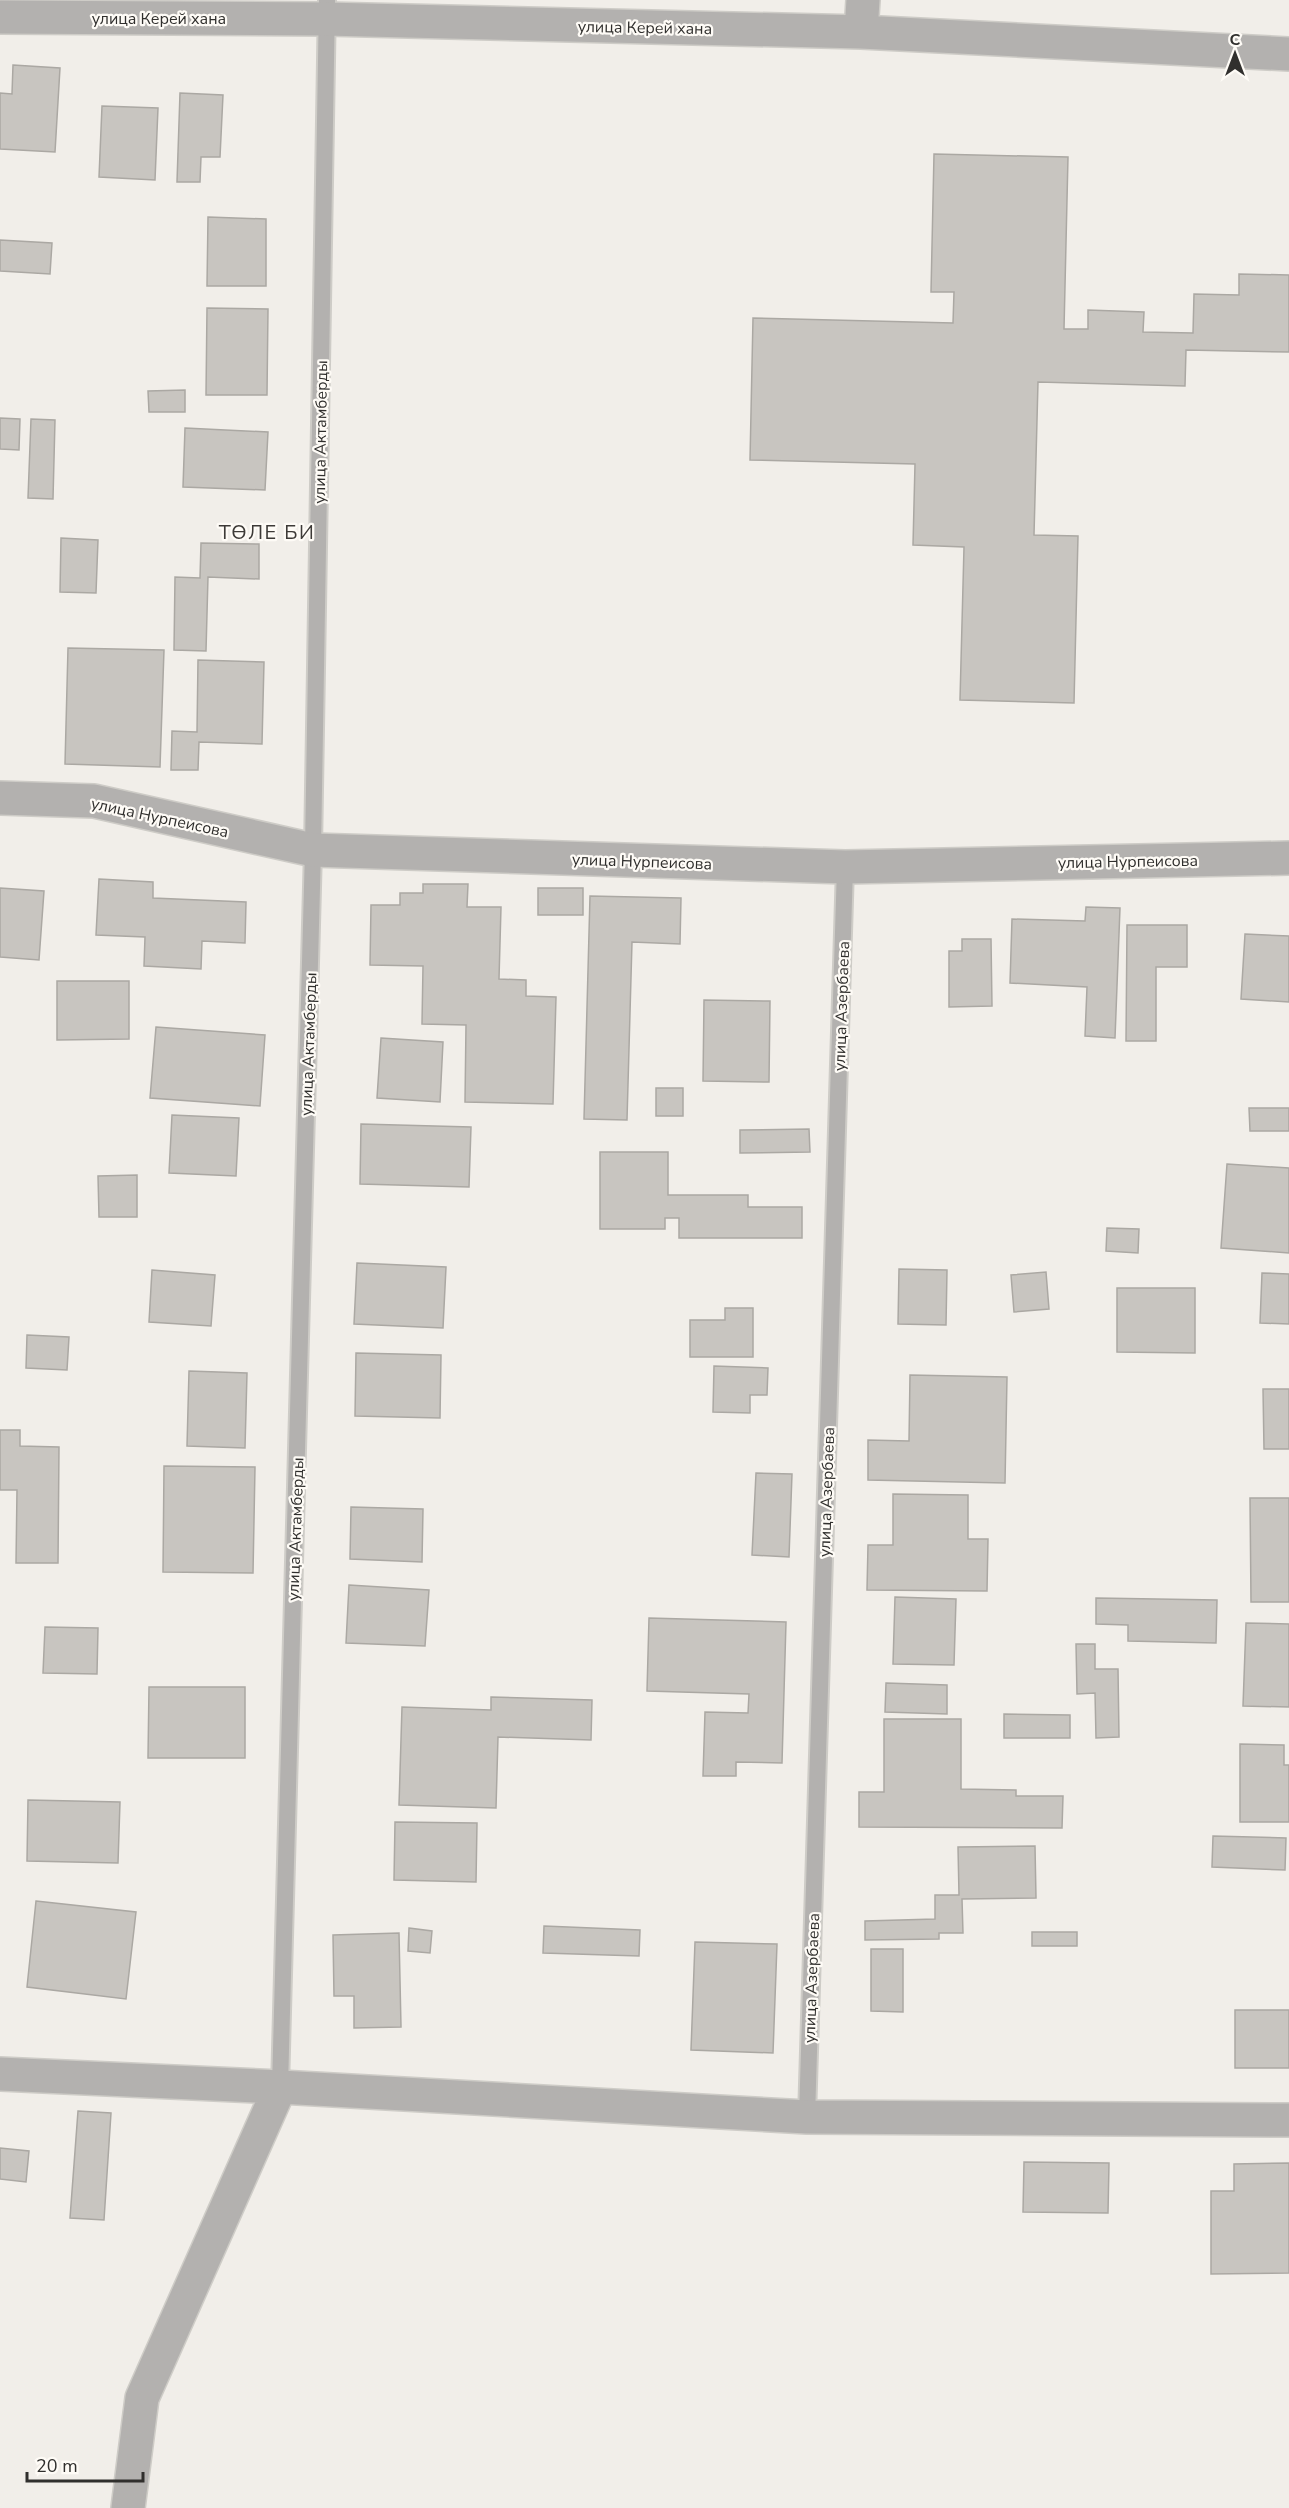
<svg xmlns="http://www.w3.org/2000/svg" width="1289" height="2508" viewBox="0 0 1289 2508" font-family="'Nunito Sans',sans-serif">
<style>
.building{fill:#c8c5c0;stroke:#aba8a3;stroke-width:1.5}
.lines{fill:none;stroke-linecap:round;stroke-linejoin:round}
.service-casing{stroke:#ceccc7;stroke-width:20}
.minor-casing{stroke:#ceccc7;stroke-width:36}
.service{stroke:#b3b1af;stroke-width:16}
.minor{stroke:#b3b1af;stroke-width:33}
.labels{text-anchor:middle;stroke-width:4.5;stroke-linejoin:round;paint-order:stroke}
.street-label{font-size:16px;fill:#302f2d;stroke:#fefbf6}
.quarter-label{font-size:20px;letter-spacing:1.5px;fill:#3d3a37;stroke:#fefbf6}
</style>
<rect width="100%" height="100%" fill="#f1eee9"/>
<path class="building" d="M13 65 60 68 55 152 0 149V93L12 94Z
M180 93 223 95 220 157H201L200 182H177Z
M102 106 158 108 155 180 99 177Z
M934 154 1068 157 1064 329H1088V310L1144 312 1143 332 1193 333 1194 294 1239 295V274L1289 275V352L1186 350 1185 386 1038 382 1034 535 1078 536 1074 703 960 700 964 547 913 545 915 464 750 460 753 318 953 323 954 292H931Z
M208 217 266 219V286H207Z
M0 240 52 243 50 274 0 271Z
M207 308 268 309 267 395H206Z
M185 390V412H149L148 391Z
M0 418 20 419 19 450 0 449Z
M31 419 55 420 53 499 28 498Z
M185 428 268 432 265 490 183 487Z
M61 538 98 540 96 593 60 592Z
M201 543 259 544V579L208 577 206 651 174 650 175 577 200 578Z
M68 648 164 650 160 767 65 764Z
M198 660 264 662 262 744 199 742 198 770H171L172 731 197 732Z
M99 879 153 882V898L246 902 245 943 202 941 201 969 144 966 145 937 96 935Z
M423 884H468L467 907H501L499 979 526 980V996L556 997 553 1104 465 1102 466 1025 422 1024 423 966 370 965 371 905H400V893H423Z
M0 888 44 891 39 960 0 957Z
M538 888H583V915H538Z
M590 896 681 898 680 944 632 942 627 1120 584 1119Z
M1086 907 1120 908 1115 1038 1085 1036 1087 987 1010 983 1012 919 1085 921Z
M1127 925H1187V967H1156V1041H1126Z
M1245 934 1289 936V1002L1241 999Z
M962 939H991L992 1006 949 1007V951H962Z
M57 981H129V1039L57 1040Z
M704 1000 770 1001 769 1082 703 1081Z
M156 1027 265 1035 260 1106 150 1098Z
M381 1038 443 1042 440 1102 377 1098Z
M656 1088H683V1116H656Z
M1249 1108H1289V1131H1250Z
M172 1115 239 1118 236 1176 169 1173Z
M361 1124 471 1127 469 1187 360 1184Z
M809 1129 810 1152 740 1153V1130Z
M600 1152H668V1195H748V1207H802V1238H679V1218H665V1229H600Z
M1227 1164 1289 1168V1253L1221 1248Z
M137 1175V1217H99L98 1176Z
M1107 1228 1139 1229 1138 1253 1106 1251Z
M357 1263 446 1267 443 1328 354 1324Z
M899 1269 947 1270 946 1325 898 1324Z
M152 1270 215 1275 211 1326 149 1322Z
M1046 1272 1049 1309 1014 1312 1011 1275Z
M1262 1273 1289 1274V1324L1260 1323Z
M1117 1288H1195V1353L1117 1352Z
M725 1308H753V1357H690V1320H725Z
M27 1335 69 1337 67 1370 26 1368Z
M356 1353 441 1355 440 1418 355 1416Z
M714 1366 768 1368 767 1395H750V1413L713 1412Z
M189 1371 247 1373 245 1448 187 1446Z
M910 1375 1007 1377 1005 1483 868 1480V1440L909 1441Z
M1263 1389H1289V1449H1264Z
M0 1430H20V1446L59 1447 58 1563H16L17 1490H0Z
M164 1466 255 1467 253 1573 163 1572Z
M756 1473 792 1474 789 1557 752 1555Z
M893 1494 968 1495V1539H988L987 1591 867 1590 868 1545H893Z
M1250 1498H1289V1602H1251Z
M351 1507 423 1509 422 1562 350 1559Z
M349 1585 429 1590 425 1646 346 1643Z
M895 1597 956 1599 954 1665 893 1664Z
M1096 1598 1217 1600 1216 1643 1128 1641V1625L1096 1624Z
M649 1618 786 1622 782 1763 736 1762V1776H703L705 1712 748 1713 749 1694 647 1691Z
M1246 1623 1289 1624V1707L1243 1706Z
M45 1627 98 1628 97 1674 43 1673Z
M1076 1644H1095V1669H1118L1119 1737 1096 1738 1095 1693 1077 1694Z
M886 1683 947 1685V1714L885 1712Z
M149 1687H245V1758H148Z
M491 1697 592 1700 591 1740 498 1737 496 1808 399 1805 402 1707 491 1710Z
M1004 1714 1070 1715V1738H1004Z
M884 1719H961V1789L1016 1790V1796H1063L1062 1828 859 1827V1792H884Z
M1240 1744 1284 1745V1765H1289V1822H1240Z
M28 1800 120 1802 118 1863 27 1861Z
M395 1822 477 1823 476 1882 394 1880Z
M1213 1836 1286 1838 1285 1870 1212 1867Z
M1035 1846 1036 1898 962 1899 963 1933H939V1939L865 1940V1921L935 1919V1895H959L958 1847Z
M36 1901 136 1912 126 1999 27 1987Z
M544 1926 640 1930 639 1956 543 1953Z
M409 1928 432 1931 430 1953 408 1951Z
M1032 1932H1077V1946H1032Z
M399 1933 401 2027 354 2028V1996H334L333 1935Z
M695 1942 777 1944 773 2053 691 2050Z
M871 1949H903V2012L871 2011Z
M1235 2010H1289V2068H1235Z
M78 2111 111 2113 104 2220 70 2218Z
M0 2148 29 2151 26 2182 0 2179Z
M1024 2162 1109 2163 1108 2213 1023 2212Z
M1289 2163V2273L1211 2274V2191H1234V2164Z"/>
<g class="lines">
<g class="service-casing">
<path id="service" d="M280 2087 313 850 327 0
M807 2117 845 867"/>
</g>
<g class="minor-casing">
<path id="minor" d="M0 17 326 19 861 32 1289 54
M861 32 863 0
M0 798 94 801 313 850 845 867 1289 858
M0 2074 280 2087 807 2117 1289 2120
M128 2508 142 2398 280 2087"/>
</g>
<use href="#service" class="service"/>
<use href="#minor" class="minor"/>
</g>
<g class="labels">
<g class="street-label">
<text x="159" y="24">улица Керей хана</text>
<text transform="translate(645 27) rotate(1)" y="6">улица Керей хана</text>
<text transform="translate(320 432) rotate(-89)" y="6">улица Актамберды</text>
<text transform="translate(160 817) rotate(12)" y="6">улица Нурпеисова</text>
<text transform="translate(642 861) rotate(2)" y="6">улица Нурпеисова</text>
<text transform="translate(1128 861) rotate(-1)" y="6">улица Нурпеисова</text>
<text transform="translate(841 1006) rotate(-88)" y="6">улица Азербаева</text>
<text transform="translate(308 1044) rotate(-88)" y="6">улица Актамберды</text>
<text transform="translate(826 1492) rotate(-88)" y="6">улица Азербаева</text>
<text transform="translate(295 1529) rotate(-88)" y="6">улица Актамберды</text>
<text transform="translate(811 1978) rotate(-88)" y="6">улица Азербаева</text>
</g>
<g class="quarter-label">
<text x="267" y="539">ТӨЛЕ БИ</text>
</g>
</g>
<g transform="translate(1235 54)" stroke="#fefbf6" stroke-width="4.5" paint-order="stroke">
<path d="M0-4.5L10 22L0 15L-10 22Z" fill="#302f2d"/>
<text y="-9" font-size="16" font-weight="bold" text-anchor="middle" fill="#302f2d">С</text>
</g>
<path d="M27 2472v9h116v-9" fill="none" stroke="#302f2d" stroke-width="3"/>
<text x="36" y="2472" font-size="18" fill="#302f2d" stroke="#fefbf6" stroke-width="4.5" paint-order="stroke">20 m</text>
</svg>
